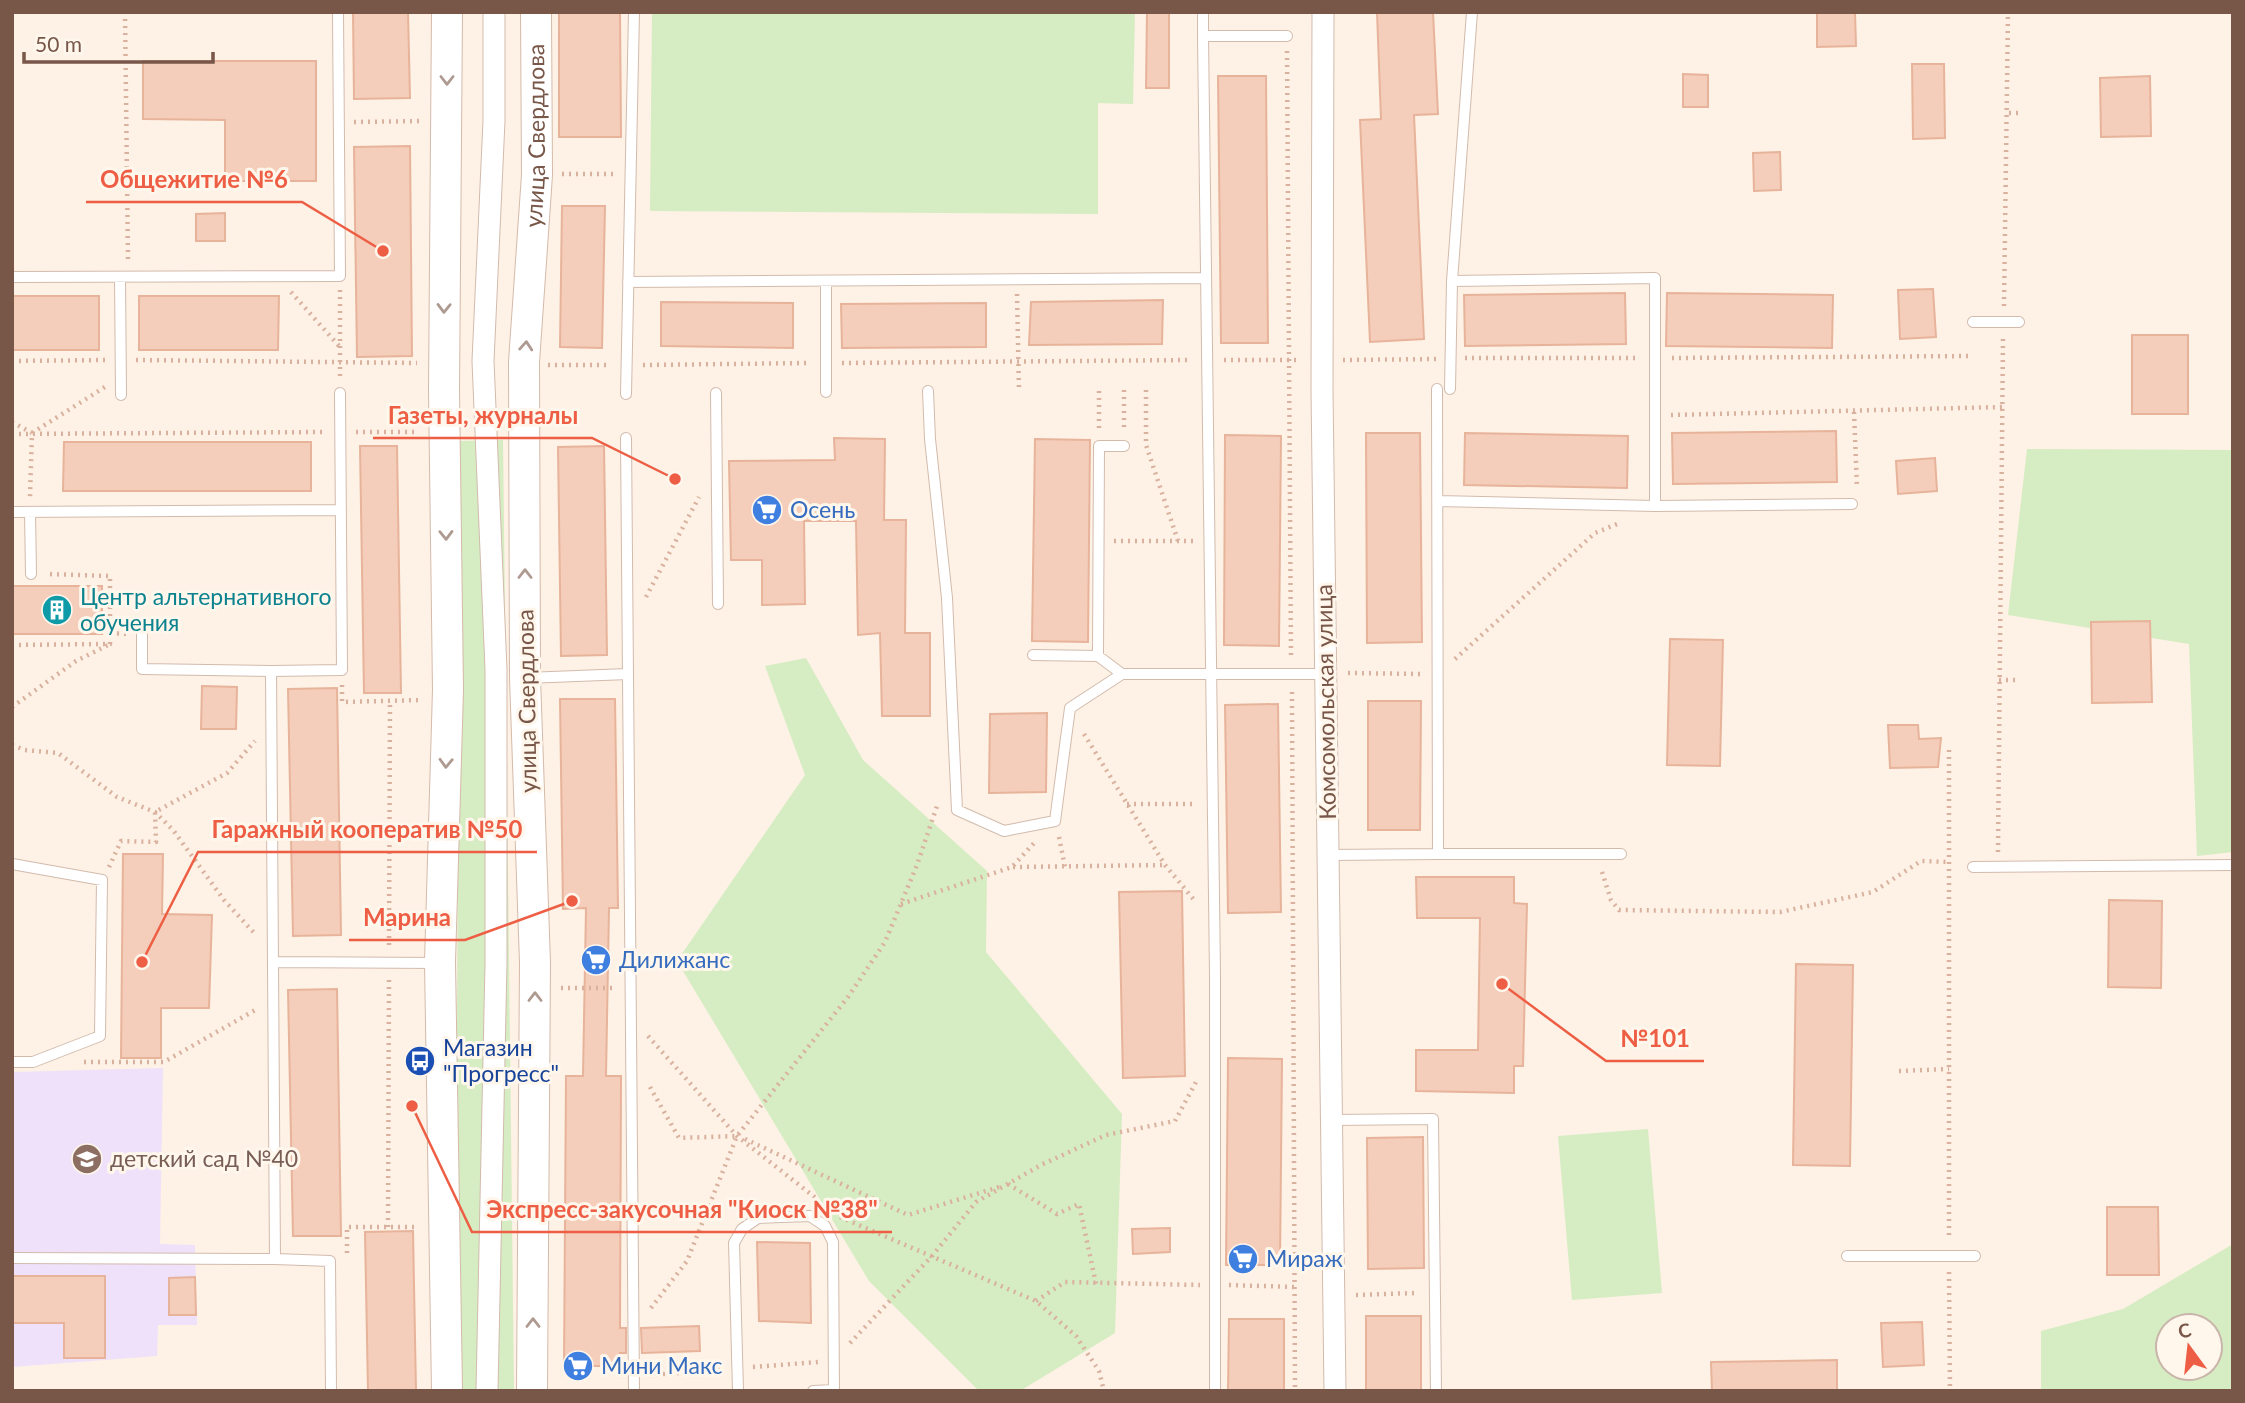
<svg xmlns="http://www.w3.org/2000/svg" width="2245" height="1403" viewBox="0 0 2245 1403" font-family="Lato,sans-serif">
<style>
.education{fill:#efe1fa}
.green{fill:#d6ecc2;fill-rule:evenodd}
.building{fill:#f4cebb;stroke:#e8b39b;stroke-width:2}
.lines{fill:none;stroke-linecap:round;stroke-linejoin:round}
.lane-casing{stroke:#d2bbad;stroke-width:12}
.street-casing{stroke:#d2bbad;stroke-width:23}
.secondary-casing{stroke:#d5baaa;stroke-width:32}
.path{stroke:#d9b19e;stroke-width:4.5;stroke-dasharray:2 5;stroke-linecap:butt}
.lane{stroke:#fff;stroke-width:10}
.street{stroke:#fff;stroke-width:21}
.secondary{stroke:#fff;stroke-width:30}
.oneway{stroke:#ae9a91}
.labels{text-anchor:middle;stroke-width:6;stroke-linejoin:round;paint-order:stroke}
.street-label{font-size:23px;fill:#785648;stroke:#fff6ec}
.shop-label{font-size:23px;fill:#366cbe;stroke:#fff6ec;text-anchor:start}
.culture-label{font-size:23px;fill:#0d838f;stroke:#fff6ec;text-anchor:start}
.transit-label{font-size:23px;fill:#164399;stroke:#fff6ec;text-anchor:start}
.education-label{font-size:23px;fill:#785e54;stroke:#fff6ec;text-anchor:start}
.leader{fill:none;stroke:#ed5e44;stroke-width:2.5}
.callout-dot{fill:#ed5e44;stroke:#fff6ec;stroke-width:2.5}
.callout-label{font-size:24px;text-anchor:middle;font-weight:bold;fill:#ed5e44;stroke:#fff6ec;stroke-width:6;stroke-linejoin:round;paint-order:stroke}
</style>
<rect width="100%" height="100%" fill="#fdf2e5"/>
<path class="education" d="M163 1068 160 1244 195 1245 197 1325H158L157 1356 12 1367V1072Z"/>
<path class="green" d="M652 12H1135L1133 104 1098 103V214L650 211Z
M503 440 514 1391H455L460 441Z
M2027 449 2233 450V852L2197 856 2189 644 2008 615Z
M806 658 863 760 987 871 986 952 1122 1114 1115 1333 1020 1391H979L869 1281 677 961 805 775 765 666Z
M1648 1129 1662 1293 1572 1300 1558 1136Z
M2233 1244V1390L2041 1391V1331L2123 1309ZM2210 1326V1368H2168V1326Z"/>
<path class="building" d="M353 12H408L410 98 354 99Z
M559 12H620L621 137H559Z
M1147 12H1169V88H1146Z
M1377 12H1433L1438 114 1414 115 1424 339 1370 342 1360 120 1381 119Z
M1817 12H1855L1856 46 1817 47Z
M143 61H316V181H225V120L143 119Z
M1912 64H1944L1945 138 1913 139Z
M1683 74 1708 75V107H1683Z
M1218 76H1266L1268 343H1221Z
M2150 76 2151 136 2101 137 2100 78Z
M410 146 412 356 357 357 354 147Z
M1780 152 1781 190 1754 191 1753 153Z
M562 206H605L602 348 560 347Z
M225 213V241H196V214Z
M1933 289 1936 337 1900 339 1898 290Z
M1625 293 1626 344 1465 346 1464 295Z
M1667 293 1833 295 1832 348 1666 346Z
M12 296H99V350H12Z
M139 296H279L278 350H139Z
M1163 300 1162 344 1029 345 1031 302Z
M661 302 793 303V348L661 346Z
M986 303V347L842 348 841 304Z
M2132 335H2188V414H2132Z
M1836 431 1837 482 1673 484 1672 433Z
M1366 433H1420L1422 642 1367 643Z
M1465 433 1628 436 1627 488 1464 485Z
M1225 435 1281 436 1279 646 1224 645Z
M834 438 885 439 884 520H906L905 633H930V716H882L880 633 858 635 856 521H804L805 604 762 605V560H731L729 461 835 460Z
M1035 439 1090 440 1088 642 1032 641Z
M64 442H311V491H63Z
M360 446H397L401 693H364Z
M604 446 607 655 561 656 558 447Z
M1935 458 1937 491 1898 494 1896 461Z
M12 586H102V634H12Z
M2150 621 2152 702 2092 703 2091 622Z
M1670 639 1723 640 1720 766 1667 765Z
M202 686 237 687 236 729H201Z
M337 688 341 935 293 936 288 689Z
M560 699H615L618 908H609L606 1076H621L620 1328H626V1353H620V1366H564L566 1076H583L586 908 563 909Z
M1368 701H1421L1420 830H1368Z
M1278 704 1281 912 1228 913 1225 705Z
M1047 713 1046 792 989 793 990 714Z
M1888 725H1918L1919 739 1941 738 1938 767 1890 768Z
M123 854H163L162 914 212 915 209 1008H161V1058H121Z
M1416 877H1514V903L1527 904 1523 1066H1514V1093L1416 1091V1050H1478L1480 918H1417Z
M1182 891 1185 1076 1123 1078 1119 892Z
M2109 900 2162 901 2161 988 2108 987Z
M1796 964 1853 965 1850 1166 1793 1165Z
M337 989 341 1236H293L288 990Z
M1228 1058 1282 1059 1280 1265H1226Z
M1423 1137 1424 1268 1368 1269 1367 1138Z
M2107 1207H2158L2159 1275H2107Z
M1170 1228V1252L1133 1254 1132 1229Z
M413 1231 416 1391H368L365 1232Z
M757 1242 810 1243 811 1323 759 1321Z
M12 1276H105V1358H64V1323H12Z
M195 1277 196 1315H169V1278Z
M1366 1316H1421V1391H1366Z
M1229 1319H1284V1391H1228Z
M1922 1322 1924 1365 1883 1367 1881 1323Z
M699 1326 700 1351 642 1353 641 1328Z
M1837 1360V1390L1712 1391 1711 1362Z"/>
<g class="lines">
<g class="lane-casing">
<path id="lane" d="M1203 12V36H1287
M1472 12 1452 281 1655 278V506
M1203 36 1215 975V1391
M12 277 340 276 338 12
M120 277 121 395
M628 282 1206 278
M1973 322H2019
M1450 389 1452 281
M928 391 930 439 947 598 957 810 1004 831 1055 821 1070 708 1122 674H1326
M826 392V281
M716 393 718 604
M626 394 634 12
M626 438 634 1391
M1438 501 1655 506 1852 504
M12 512 341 510
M30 512 31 574
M142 635V669L271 671
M1033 655 1098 656 1122 674
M1098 656 1099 446H1124
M526 678 628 674
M1438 854H1621
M1328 855 1438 854 1437 389
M12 864 102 880 100 1036 33 1062H12
M1973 867 2233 865
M273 962 438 963
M1331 1120 1433 1119 1436 1391
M1847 1256H1975
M12 1258 275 1259
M331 1391 330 1261 275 1259 271 671 342 670 340 393
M738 1391 734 1243 742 1229 758 1218 810 1216 825 1226 833 1242 834 1391
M813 1391 834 1390"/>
</g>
<g class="street-casing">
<path id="street" d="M1323 12 1322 390 1335 1391
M487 1391 496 963V669L483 361 494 121V12"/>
</g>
<g class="secondary-casing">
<g id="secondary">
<path d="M447 1391 440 962 448 690 444 390 447 12"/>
<path id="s1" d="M532 1391 535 963 525 678 524 362 537 175 536 12"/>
</g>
</g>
<path class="path" d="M125 12 128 260
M1287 51 1291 658
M2009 113H2021
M354 122 422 121
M562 174H616
M291 292 339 346
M1017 294 1019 391
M2004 306 2008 12
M1465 358H1639
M1672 358 1973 356
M136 360 417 363
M1224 360H1299
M1343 360 1436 359
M12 361 106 360
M842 363 1191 360
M548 365H610
M643 365 809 363
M340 376V290
M1124 390V431
M1146 390V445L1178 541
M1099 391V431
M1854 412 1857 488
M1671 415 2003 407
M12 422 32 433 30 497
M356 432H417
M32 433 105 387
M12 434 323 432
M1114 541H1193
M646 597 699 497
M110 633 126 634
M12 645 110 644V576L47 574
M1455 659 1595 533 1617 524
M1348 673 1421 674
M1999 680H2020
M342 685V702L421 700
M1292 692 1295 1391
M12 707 76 661 108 645
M1084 734 1165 865 1195 901
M12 745 25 750 58 753 117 797 155 812 173 830 224 900 256 935
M1949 750V1239
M1127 804H1197
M1059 837 1065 867
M1998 852 2003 339
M109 867 121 841 156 842 155 812 227 773 255 741
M1013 867 1165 865
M1602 872 1611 900 1619 910 1780 912 1873 892 1921 861 1949 862
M901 904 1012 867 1035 842
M389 945 390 701
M561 988H615
M648 1036 737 1136 817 1199
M84 1062H164L257 1009
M1899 1071 1949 1069
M650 1087 679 1138 738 1136
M745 1139 908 1215 999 1187
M1008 1184 1057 1214 1079 1204 1096 1284
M840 1217 1036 1301 1076 1336 1099 1371 1104 1391
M388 1227 389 978
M347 1253V1227H417
M1949 1272 1950 1391
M1229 1285 1295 1287
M1356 1295 1417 1293
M1036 1301 1065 1282 1200 1285
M651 1308 687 1261 737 1136 848 997 885 942 917 865 938 803
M850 1343 932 1256 976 1202 1041 1165 1106 1135 1175 1121 1196 1082
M753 1367 818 1362
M649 1375 720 1370"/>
<use href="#lane" class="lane"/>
<use href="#street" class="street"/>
<use href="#secondary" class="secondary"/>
</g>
<defs><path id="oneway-chevron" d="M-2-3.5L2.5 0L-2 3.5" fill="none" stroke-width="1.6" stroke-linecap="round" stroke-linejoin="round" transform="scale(1.75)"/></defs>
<g class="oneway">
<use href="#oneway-chevron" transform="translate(447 80) rotate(90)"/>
<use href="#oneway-chevron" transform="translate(444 308) rotate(91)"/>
<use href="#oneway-chevron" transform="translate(526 346) rotate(-86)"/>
<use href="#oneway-chevron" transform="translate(446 535) rotate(89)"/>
<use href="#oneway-chevron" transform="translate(525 574) rotate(-90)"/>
<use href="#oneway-chevron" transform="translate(446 763) rotate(92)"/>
<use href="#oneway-chevron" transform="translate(535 997) rotate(-90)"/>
<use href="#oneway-chevron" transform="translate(533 1323) rotate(-90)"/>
</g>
<defs>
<g id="supermarket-disc" transform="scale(1.575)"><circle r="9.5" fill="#3f7fe0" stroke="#fff6ec"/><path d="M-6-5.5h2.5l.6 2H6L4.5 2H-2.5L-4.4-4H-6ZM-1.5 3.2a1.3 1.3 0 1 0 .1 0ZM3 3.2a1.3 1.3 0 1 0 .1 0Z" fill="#fff"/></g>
<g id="building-disc" transform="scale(1.575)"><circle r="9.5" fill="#0f9aa8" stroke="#fff6ec"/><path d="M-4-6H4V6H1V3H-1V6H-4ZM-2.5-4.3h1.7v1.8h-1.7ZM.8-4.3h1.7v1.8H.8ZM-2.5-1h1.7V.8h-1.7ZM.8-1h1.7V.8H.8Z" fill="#fff"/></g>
<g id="bus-disc" transform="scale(1.575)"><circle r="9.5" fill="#1a4fb4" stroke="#fff6ec"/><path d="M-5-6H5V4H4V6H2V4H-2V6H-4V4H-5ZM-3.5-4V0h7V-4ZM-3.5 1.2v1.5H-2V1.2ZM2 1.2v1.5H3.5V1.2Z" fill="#fff"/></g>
<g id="school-disc" transform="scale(1.575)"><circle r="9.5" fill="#8d6e63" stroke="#fff6ec"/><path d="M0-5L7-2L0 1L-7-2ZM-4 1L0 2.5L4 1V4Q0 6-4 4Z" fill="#fff"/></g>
</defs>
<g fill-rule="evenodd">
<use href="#supermarket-disc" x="767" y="510"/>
<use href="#building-disc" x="57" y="610"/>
<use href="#supermarket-disc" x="596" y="960"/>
<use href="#bus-disc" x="420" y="1061"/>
<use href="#school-disc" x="87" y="1159"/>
<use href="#supermarket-disc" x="1243" y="1259"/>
<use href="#supermarket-disc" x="578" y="1366"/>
</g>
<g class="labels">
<g class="street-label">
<text dy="8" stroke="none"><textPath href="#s1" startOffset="1256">улица Свердлова</textPath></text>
<text transform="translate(527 701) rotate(-91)" y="8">улица Свердлова</text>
<text transform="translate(1326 702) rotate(-91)" y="8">Комсомольская улица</text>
</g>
<g class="shop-label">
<text x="790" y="518">Осень</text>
<text x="619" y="968">Дилижанс</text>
<text x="1266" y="1267">Мираж</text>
<text x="601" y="1374">Мини Макс</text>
</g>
<g class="culture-label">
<text x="80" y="605">Центр альтернативного<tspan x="80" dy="26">обучения</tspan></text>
</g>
<g class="transit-label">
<text x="443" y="1056">Магазин<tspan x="443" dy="26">"Прогресс"</tspan></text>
</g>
<g class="education-label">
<text x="110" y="1167">детский сад №40</text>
</g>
</g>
<path class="leader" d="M383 251L302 202H86M675 479L592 438H373M142 962L198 852H537M572 901L465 940H349M1502 984L1606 1061H1704M412 1106L472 1232H892"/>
<g class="callout-dot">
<circle cx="383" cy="251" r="7"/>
<circle cx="675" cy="479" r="7"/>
<circle cx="142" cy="962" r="7"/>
<circle cx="572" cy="901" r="7"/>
<circle cx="1502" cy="984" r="7"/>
<circle cx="412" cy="1106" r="7"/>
</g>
<g class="callout-label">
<text x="194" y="188">Общежитие №6</text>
<text x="483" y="424">Газеты, журналы</text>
<text x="367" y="838">Гаражный кооператив №50</text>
<text x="407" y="926">Марина</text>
<text x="1655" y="1047">№101</text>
<text x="682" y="1218">Экспресс-закусочная "Киоск №38"</text>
</g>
<rect width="2245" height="1403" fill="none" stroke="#785648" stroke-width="28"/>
<g transform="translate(2189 1347) rotate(345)"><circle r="33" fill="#fff6ec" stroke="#c9b6aa" stroke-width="2"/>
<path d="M0-5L12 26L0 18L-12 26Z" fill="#ed5e44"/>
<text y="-10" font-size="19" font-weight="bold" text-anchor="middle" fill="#785648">С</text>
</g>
<path d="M24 52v10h189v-10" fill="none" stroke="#785648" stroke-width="3.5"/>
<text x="35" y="52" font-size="21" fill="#785648" stroke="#fff6ec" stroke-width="5" paint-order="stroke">50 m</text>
</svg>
